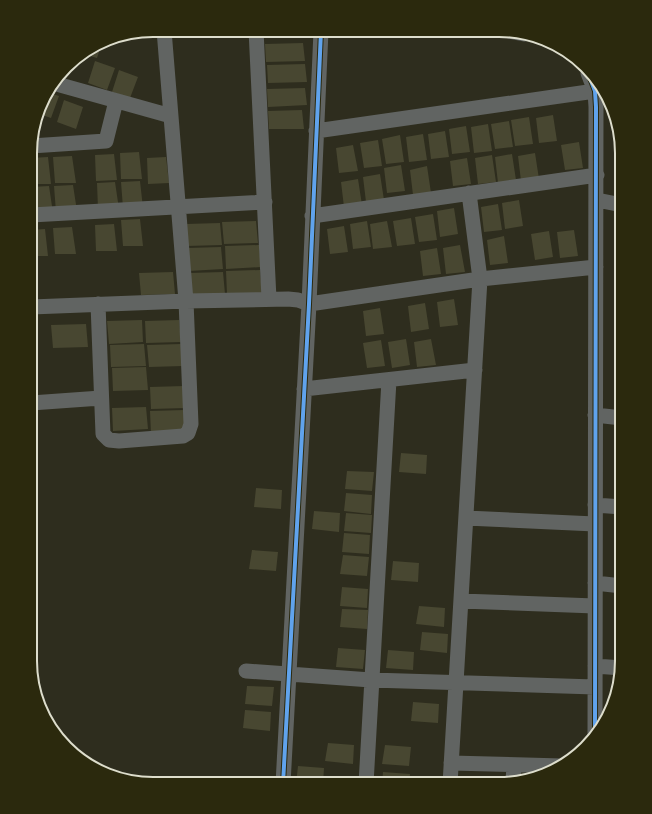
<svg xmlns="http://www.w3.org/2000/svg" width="652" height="814" viewBox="0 0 652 814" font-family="'Alegreya Sans',sans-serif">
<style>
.building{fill:#484731}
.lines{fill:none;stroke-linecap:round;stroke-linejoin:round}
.street{stroke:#616462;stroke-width:15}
.cycleway-casing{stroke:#2b290d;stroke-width:6}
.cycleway{stroke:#60a3ed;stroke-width:4}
.rim{fill:none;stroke:#ddc;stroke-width:2}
</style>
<rect width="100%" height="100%" fill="#2e2d1e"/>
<path class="building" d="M102 43 97 58 83 54Z
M303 43 305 61 266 62 265 44Z
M72 60 66 79 59 76Z
M95 61 115 68 107 90 88 83Z
M305 64 307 82 268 83 267 65Z
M119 70 138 77 130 98 112 92Z
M305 88 307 105 268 107 267 89Z
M46 92 59 96 51 118 39 114Z
M64 100 83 107 76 129 57 122Z
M302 110 304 129H269L268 111Z
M553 115 557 141 539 143 536 118Z
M529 117 533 144 515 146 511 120Z
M509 121 513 147 495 149 491 124Z
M488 124 492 151 474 153 471 127Z
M466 126 470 152 452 154 449 129Z
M445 131 449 157 431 159 428 134Z
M423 134 427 160 409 162 406 137Z
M400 135 404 162 386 164 382 139Z
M378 140 382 166 364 168 360 143Z
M579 142 583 168 565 170 561 145Z
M353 145 358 171 339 173 336 148Z
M139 152 142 179H121L120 153Z
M535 153 539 179 521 181 518 156Z
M114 154 117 180 96 181 95 155Z
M512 154 516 180 498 183 495 157Z
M492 155 496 182 478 184 475 158Z
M72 156 76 183H55L53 157Z
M48 157 51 184H31V158Z
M166 157 169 183 148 184 147 158Z
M467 158 471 184 453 186 450 161Z
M401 165 405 191 387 193 384 168Z
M427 166 431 193 413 195 410 170Z
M380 174 384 200 366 202 363 177Z
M358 179 362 205 344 207 341 182Z
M140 181 143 208H123L121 182Z
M115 182 119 209H98L97 183Z
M73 185 77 211 56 212 54 186Z
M49 186 53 213H32L31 187Z
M519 200 523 226 505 229 502 203Z
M498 204 502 230 484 232 481 207Z
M454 208 458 234 440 237 437 211Z
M433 214 437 240 419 242 415 217Z
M411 218 415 244 397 246 393 221Z
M140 219 143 246H123L121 220Z
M256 221 258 243 224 244 222 222Z
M367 221 371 247 353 249 350 224Z
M387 221 392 247 373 249 370 224Z
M220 223 222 245 187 246 186 224Z
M114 224 117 251H96L95 225Z
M344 226 348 252 330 254 327 229Z
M72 227 76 254H55L53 228Z
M45 229 48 256H31V230Z
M574 230 578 256 560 258 557 232Z
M549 231 553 257 535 260 531 234Z
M504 236 508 263 490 265 487 240Z
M259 245 261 267 226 269 225 246Z
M460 245 465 272 446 274 443 248Z
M221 247 223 269 189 271 187 248Z
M437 248 441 274 423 276 420 251Z
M260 270 262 293 227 294 226 271Z
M173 272 175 294 141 295 139 273Z
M223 272 225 294 191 295 189 273Z
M454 299 458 325 440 327 437 302Z
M425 303 429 329 411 332 408 306Z
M380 308 384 334 366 336 363 311Z
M142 320 143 342 109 344 107 321Z
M179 320 181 342 146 343 145 321Z
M86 324 88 347 53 348 51 325Z
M406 339 410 365 392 368 388 342Z
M431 339 436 365 417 367 414 342Z
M381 340 385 366 367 368 363 343Z
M144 344 146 366 111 367 110 345Z
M181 344 183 366 149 367 147 345Z
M146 367 148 390 113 391 112 368Z
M184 386 186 408 151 409 150 387Z
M146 407 148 429 113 431 112 408Z
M184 410 186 432 151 434 150 411Z
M617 431H622V461L614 460Z
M401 453 427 455 426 474 399 472Z
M347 471 374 472 372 491 345 489Z
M256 488 282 490 281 509 254 507Z
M346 493 372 495 371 514 344 511Z
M314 511 340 513 339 532 312 529Z
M346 513 372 515 371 533 344 531Z
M344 533 370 535 369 554 342 552Z
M252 550 278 552 276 571 249 569Z
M343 555 369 557 367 576 340 574Z
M393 561 419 563 418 582 391 580Z
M342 587 368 589 367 608 340 606Z
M419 606 445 608 444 627 416 624Z
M342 609 368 610 367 629 340 627Z
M422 632 448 634 447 653 420 650Z
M338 648 365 650 363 669 336 667Z
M388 650 414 652 413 670 386 668Z
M247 686 274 687 272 706 245 704Z
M413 702 439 704 438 723 411 721Z
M245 710 271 712 270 731 243 728Z
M328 743 354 745 353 764 325 761Z
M385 745 411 747 409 766 382 764Z
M298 766 324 768 323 784H296Z
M383 772 410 774 409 784H382Z
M242 776 269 778 268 784H242Z"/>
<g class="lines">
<path class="street" d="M256 30 269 299
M509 31 524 34
M588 73 595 91 596 107 595 736
M53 83 171 116
M316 131 595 91
M31 146 106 141 116 101
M597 200 622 205
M31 215 265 202
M312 216 597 175
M98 304 103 434 109 440 119 441 183 436 188 433 191 424 186 301 164 30
M31 307 186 301 288 299 298 300 309 304 480 279 596 267
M304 389 475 370
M31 403 101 398
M595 415 622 418
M595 505 622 507
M466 518 595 524
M595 583 622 586
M461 601 595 606
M595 666 622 668
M246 671 371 680 595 687
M451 763 562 766
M513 782 514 765
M283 784 309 304 321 31
M366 784 389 380
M450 784 480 279 469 193"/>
<g class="cycleway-casing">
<path id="cycleway" d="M588 73 595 91 596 107 595 736
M283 784 309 304 321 31"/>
</g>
<use href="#cycleway" class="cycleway"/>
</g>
<path d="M0 0H652V814H0ZM153 37H499A116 116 0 0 1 615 153V661A116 116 0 0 1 499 777H153A116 116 0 0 1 37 661V153A116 116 0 0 1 153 37Z" fill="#2b290d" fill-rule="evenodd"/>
<path class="rim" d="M153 37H499A116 116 0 0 1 615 153V661A116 116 0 0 1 499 777H153A116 116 0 0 1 37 661V153A116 116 0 0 1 153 37Z"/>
</svg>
